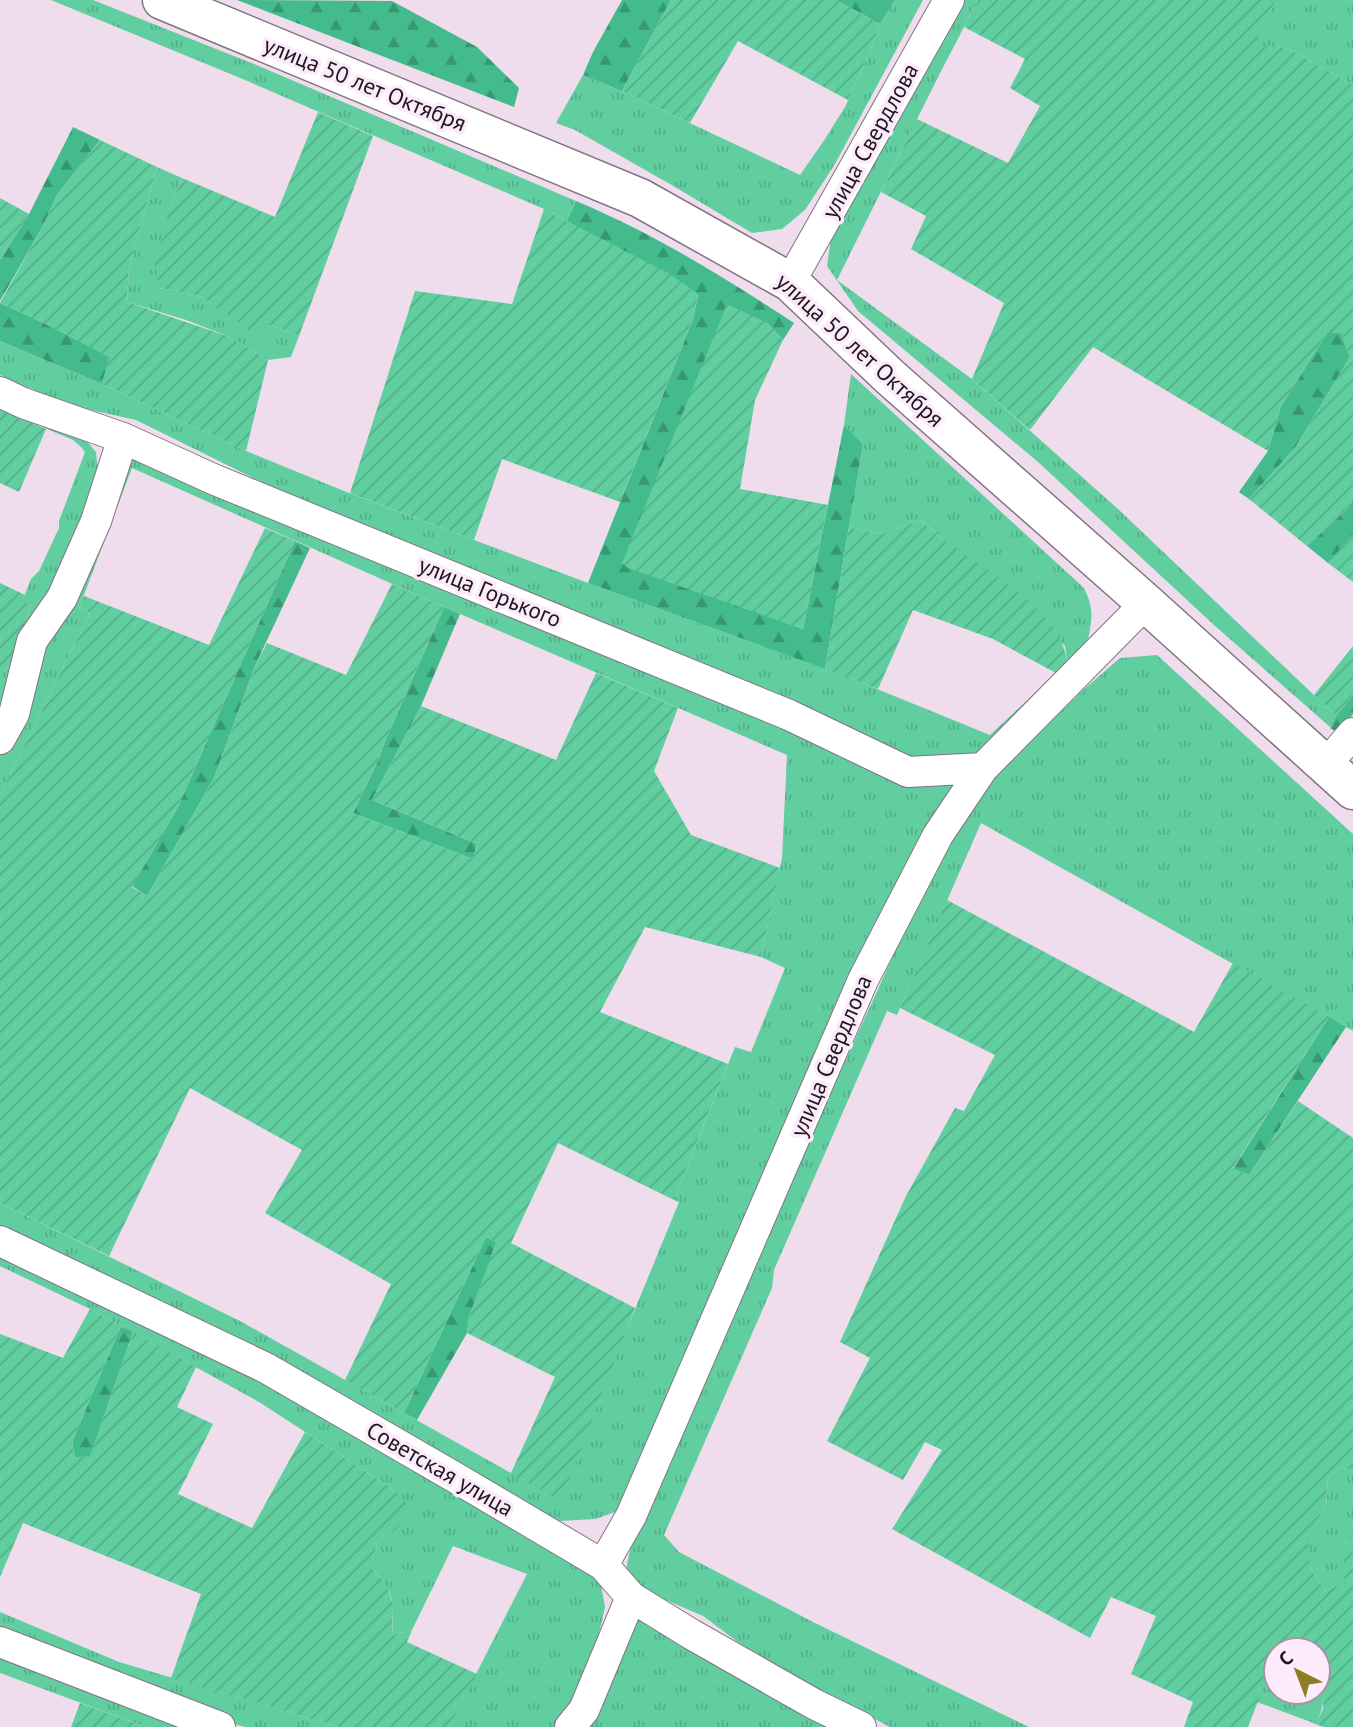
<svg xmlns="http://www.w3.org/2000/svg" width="1353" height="1727" viewBox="0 0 1353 1727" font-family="'PT Sans',sans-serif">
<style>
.grass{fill:url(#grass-tufts)}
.forest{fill:url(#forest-firs)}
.garden{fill:url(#garden-furrows)}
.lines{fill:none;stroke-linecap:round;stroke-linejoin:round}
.minor-casing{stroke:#847382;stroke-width:32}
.major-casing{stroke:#847382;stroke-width:41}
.minor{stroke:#fff;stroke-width:30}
.major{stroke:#fff;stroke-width:38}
.labels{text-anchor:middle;stroke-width:7;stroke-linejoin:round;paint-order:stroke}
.street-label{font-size:23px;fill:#1e181e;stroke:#fdeafb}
</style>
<defs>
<pattern id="grass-tufts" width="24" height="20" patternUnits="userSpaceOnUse" patternTransform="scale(1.75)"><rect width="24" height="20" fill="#60ce9f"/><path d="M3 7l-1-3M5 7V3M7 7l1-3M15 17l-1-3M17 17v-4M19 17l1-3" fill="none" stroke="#53b088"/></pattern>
<pattern id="forest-firs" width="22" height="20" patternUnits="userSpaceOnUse" patternTransform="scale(1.75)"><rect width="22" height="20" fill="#43bb8c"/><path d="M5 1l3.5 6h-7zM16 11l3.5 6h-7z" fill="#379772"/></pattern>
<pattern id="garden-furrows" width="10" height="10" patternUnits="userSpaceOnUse" patternTransform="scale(1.75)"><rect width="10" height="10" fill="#60ce9f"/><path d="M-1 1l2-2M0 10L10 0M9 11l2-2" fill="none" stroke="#53b088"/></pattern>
</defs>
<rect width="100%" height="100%" fill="#efdded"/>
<path class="grass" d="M51 0H93L254 64 576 201 567 221 544 209 245 80Z
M895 0H923L835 164 805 210 782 229 752 233 675 187 575 130 556 123 583 75 622 91 800 175 825 139 845 107 871 49 880 24Z
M958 0H978L937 79 837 280 972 379 1118 509 1336 716 1330 727 1214 625 1038 462 858 311 827 266 832 230Z
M1276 0H1353V85L1289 49 1254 45Z
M157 167 182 178 170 207 159 288 200 296 249 329 271 325 299 336 291 357 268 360 230 337 186 320 127 302 129 268Z
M0 341 102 384 246 451 344 491 588 583 850 678 990 735 1052 677 1067 660 1065 646 921 520 882 534 849 527 863 444 844 425 851 374 1083 587C1095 607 1092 622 1087 644L976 761 905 763 343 522 136 420 68 405 0 375Z
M0 398 86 440 96 452 99 484 0 729V676L10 665 31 605 22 602 31 579 39 571 59 528V521L85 452 80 446 73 440 0 409Z
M130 450 954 784 921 844 620 1510 596 1519 560 1521 0 1228V1203L240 1321 561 1501 622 1341 679 1202 674 1200 735 1047 751 1052 785 968 761 957 782 858 787 755 444 607 132 468 79 608 90 613 0 794V750L37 643Z
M1157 655 1353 834V1031L981 823 897 1015 887 1011 774 1270 772 1288 664 1535 679 1552 813 1622 1029 1727H890L762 1660 703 1616 652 1594 636 1584 626 1569 633 1537 794 1174 918 901 959 821 994 777 1083 690 1120 658Z
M0 1252 261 1376 600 1579 605 1607 588 1683 558 1727H449L527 1574 453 1546 412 1630 392 1635C394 1599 395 1594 370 1566L378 1542 396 1530 411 1507 390 1487 259 1402 90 1309 0 1266Z
M1341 1467 1353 1471V1533L1344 1546V1582L1325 1591 1309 1565V1535L1326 1505 1328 1477Z
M0 1612 119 1662 338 1727H245L220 1720 0 1632Z
M635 1617 842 1727H585Z
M0 1647 206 1727H146L0 1673Z
M1276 1663V1692H1318V1671C1328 1688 1324 1707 1316 1724L1257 1702 1270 1671Z"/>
<path class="forest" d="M237 0 392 1 477 47 519 88 514 107Z
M622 0H671L622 91 583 75 593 52Z
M836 0H895L880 24Z
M73 127 100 140 57 195 43 226 0 301V260L29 214Z
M576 201C653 233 724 277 794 323L783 340 767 323 622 563 803 629 844 425 863 444 825 669 588 583 693 319 698 295 567 221Z
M0 303 44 323 110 357 102 384 0 341Z
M1327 333H1341L1350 357 1295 448 1249 499 1239 492 1268 451 1281 406Z
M1353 500V535L1328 563 1307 546 1346 510Z
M295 541 310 548 255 666 214 778 147 896 132 886 177 809Z
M444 607 460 614 421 706 372 800 477 844 473 859 353 813 379 759 383 746Z
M1353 695V714L1338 733 1330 728 1336 716Z
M1329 1017 1346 1027 1249 1175 1233 1169Z
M486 1237 497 1242 469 1317 467 1333 417 1420 404 1413Z
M121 1326 133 1332 90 1457H75L72 1442Z"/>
<path class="garden" d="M671 0H836L880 24 871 49 848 100 738 41 690 123 622 91Z
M978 0H1276L1255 44 1289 49 1353 85V500L1346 510 1307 546 1249 499 1295 448 1350 357 1341 333H1327L1281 406 1268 451 1093 347 1030 430 972 379 1004 303 911 249 926 216 881 192 917 119 1008 163 1040 106 1010 88 1025 59 964 27Z
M318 112 373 136 299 336 271 325 249 330 200 296 159 288 155 265 170 207 182 178 275 217Z
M100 140 157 167 129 268 127 302 230 337 268 360 246 451 102 384 109 357 44 323 0 303 43 226 57 195Z
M0 198 29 214 0 260Z
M544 209 670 274 698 294 693 319 620 502 502 459 474 540 350 493 415 291 512 304Z
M727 304 767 323 783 340 755 400 740 489 828 505 803 629 628 568 622 563Z
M0 409 46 429 19 492 0 483Z
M921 520C930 528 940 537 950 544 989 572 1058 609 1067 660L1056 673 993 639 913 610 878 689 825 669 849 527 882 534Z
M265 528 295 541 177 809 132 887 147 896 214 778 255 666 267 643 346 675 392 584 444 607 383 746 379 759 353 813 473 859 477 844 372 800 421 706 556 760 596 673 678 708 654 771 691 835 780 868 761 957 645 927 600 1012 728 1064 674 1200 558 1143 511 1243 635 1308 561 1502 511 1473 555 1377 467 1333 469 1317 496 1242 486 1237 404 1413 345 1380 391 1284 265 1213 302 1150 190 1088 109 1256 0 1203V794L90 613 79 608 84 596 209 645Z
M1353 535V582L1328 563Z
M0 583 25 595 23 602 31 605 10 665 0 676Z
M1353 646V695L1336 716 1314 695Z
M947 900 1194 1032 1233 963 1329 1017 1233 1168 1249 1175 1298 1101 1353 1138V1471L1341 1467 1328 1477 1326 1505 1309 1536V1565L1325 1591 1344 1582V1546L1353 1533V1727H1323L1316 1724 1323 1709 1324 1681 1318 1671V1650H1294L1289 1648 1287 1650H1276V1663L1270 1671 1248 1727H1184L1193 1702 1131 1674 1156 1616 1111 1597 1090 1638 892 1529 942 1450 925 1442 903 1480 827 1441 870 1358 840 1342 906 1196 955 1108 964 1111 995 1055 900 1008Z
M90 1309 121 1326 72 1442 75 1457 90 1456 133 1332 196 1367 177 1407 213 1424 178 1494 252 1528 305 1432 390 1487 412 1507 396 1530 378 1542 370 1566 387 1586 393 1605 392 1635 412 1630 407 1642 477 1674 449 1727H338L171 1678 201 1594 23 1523 0 1577V1334L63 1358Z
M80 1703 146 1727H71Z"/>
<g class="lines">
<g class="minor-casing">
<path id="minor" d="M790 282 949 0
M0 392 23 403 123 438 213 479 789 715 908 772 983 768
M0 739 14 714 32 641 62 598 96 521 123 438
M1326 765 1353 733
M0 1241 266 1368 456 1478 603 1565 631 1597 691 1634 814 1704 861 1727
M603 1565 631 1516 863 980 938 835 983 768 1146 603
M0 1642 220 1727
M570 1727 584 1710 631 1597"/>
</g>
<g class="major-casing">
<path id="major" d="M162 0 640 198 790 282 890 377 1146 603 1353 790"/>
</g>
<use href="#minor" class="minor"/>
<use href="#major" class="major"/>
</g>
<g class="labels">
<g class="street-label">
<text transform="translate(365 84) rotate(22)" y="8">улица 50 лет Октября</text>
<text transform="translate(870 141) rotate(-61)" y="8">улица Свердлова</text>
<text transform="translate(860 350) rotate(42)" y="8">улица 50 лет Октября</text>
<text transform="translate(490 592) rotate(22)" y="8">улица Горького</text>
<text transform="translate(831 1056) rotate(-67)" y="8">улица Свердлова</text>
<text transform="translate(440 1469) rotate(30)" y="8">Советская улица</text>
</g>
</g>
<g transform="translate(1297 1671) rotate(318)"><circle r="33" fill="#fdeafb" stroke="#a496a3" stroke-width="2"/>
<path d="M0-5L12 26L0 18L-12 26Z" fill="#8d7d23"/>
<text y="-10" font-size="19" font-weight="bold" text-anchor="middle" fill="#1e181e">С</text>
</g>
</svg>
